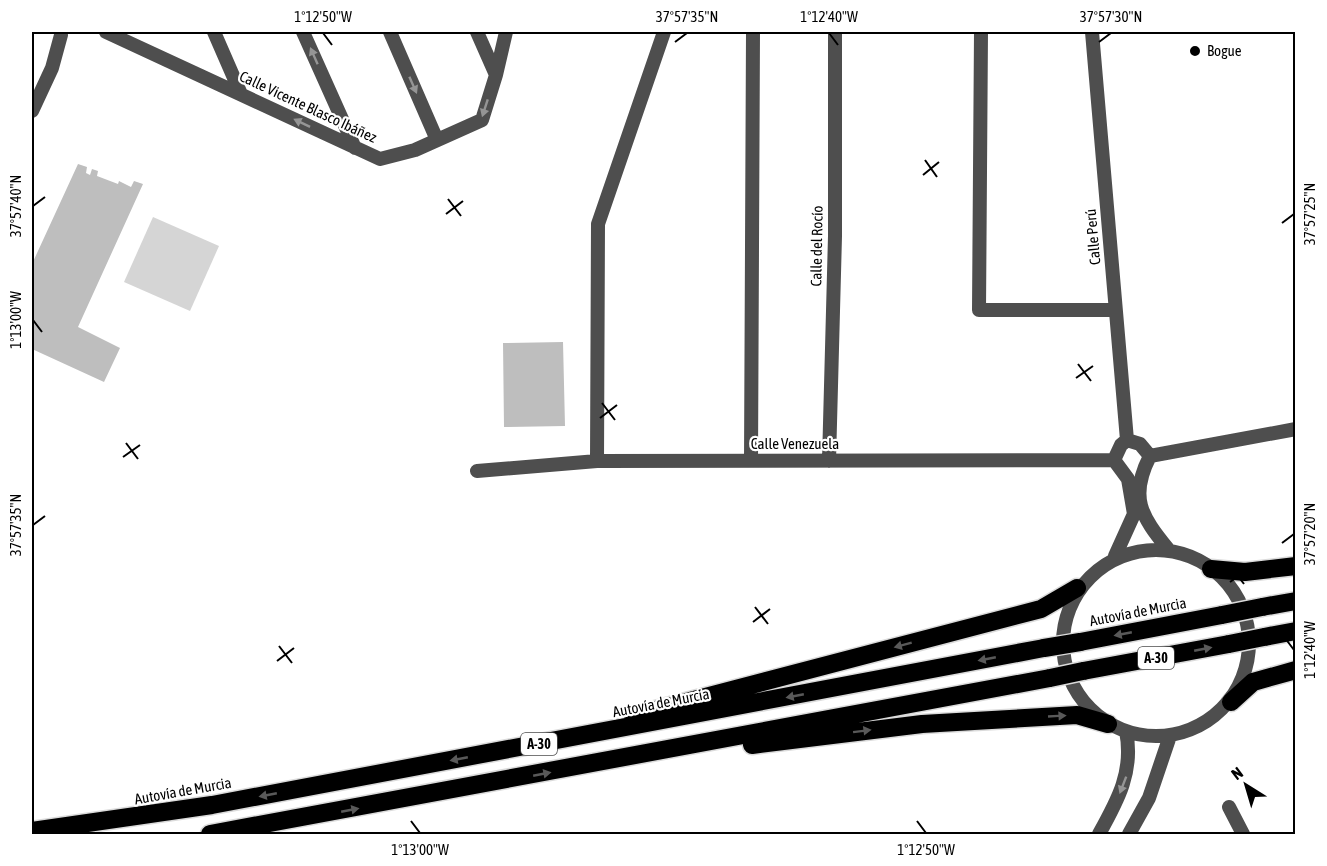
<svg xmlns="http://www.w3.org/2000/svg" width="1327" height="866" viewBox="0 0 1327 866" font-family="'Asap Condensed',sans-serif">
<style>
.green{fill:#d5d5d5}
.building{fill:#bebebe}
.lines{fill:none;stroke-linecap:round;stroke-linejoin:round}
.highway-casing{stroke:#dbdbdb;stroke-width:21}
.minor{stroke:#4e4e4e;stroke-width:14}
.highway{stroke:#000;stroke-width:18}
.highway-bridge-casing{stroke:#dbdbdb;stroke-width:21;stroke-linecap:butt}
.highway-bridge{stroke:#000;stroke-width:18}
.oneway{fill:#959595}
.oneway2{fill:#595959}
.ticks{fill:none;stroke:#000;stroke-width:2}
.poi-dot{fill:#000;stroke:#fff;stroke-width:2}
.labels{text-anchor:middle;stroke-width:4.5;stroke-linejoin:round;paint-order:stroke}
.shield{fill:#fff;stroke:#4c4c4c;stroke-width:1.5}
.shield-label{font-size:14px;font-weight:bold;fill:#000}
.poi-label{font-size:15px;fill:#000;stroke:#fff;text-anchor:start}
.street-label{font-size:15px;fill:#000;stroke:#fff}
.neatline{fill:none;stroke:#000;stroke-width:2}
.ticks-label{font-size:15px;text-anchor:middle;fill:#000}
</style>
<rect width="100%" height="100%" fill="#fff"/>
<path class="green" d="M153 217 219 246 190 311 124 282Z"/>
<path class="building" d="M78 164 87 167 86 173 90 175 92 169 98 171 97 176 118 184 119 181 131 187 134 181 143 184 78 327 120 348 104 382 32 349V264Z
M563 342 565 426 504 427 503 343Z"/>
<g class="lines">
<g class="highway-casing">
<path id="highway" d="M1211 569 1245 572 1296 566
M1262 607 1296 601
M1264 637 1296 631
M1080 642 1222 615
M1083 671 1229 644
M1231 702 1253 682 1296 670
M633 716 1041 609 1077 588
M752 745 922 724 1077 715 1108 724
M32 831 212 805 1044 648
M210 834 1050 678"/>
</g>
<path class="minor" d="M106 32 380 159 415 150 482 120 496 75 506 32
M214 32 241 94
M303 32 355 148
M390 32 437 140
M477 32 496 75
M981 32 979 310H1115
M1092 32 1127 440
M32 111 52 68 61 35
M1150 456 1296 429
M597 461 598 224 664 32
M751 461 753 32
M829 461 835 236V32
M477 471 597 461 1114 460
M1063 643a93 93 0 1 1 186 0a93 93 0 1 1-186 0Z
M1115 556 1134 514 1128 479 1114 460 1121 445 1127 440 1140 444 1150 456C1129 497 1141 516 1168 549
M1229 807 1243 834
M1099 834C1118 800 1134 771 1126 731
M1129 834 1149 798 1170 736"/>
<use href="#highway" class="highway"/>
<g class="highway-bridge-casing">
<path id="highway-bridge" d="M1222 615 1262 607
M1229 644 1264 637
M1044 648 1080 642
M1050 678 1083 671"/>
</g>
<use href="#highway-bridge" class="highway-bridge"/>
</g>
<defs><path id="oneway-solid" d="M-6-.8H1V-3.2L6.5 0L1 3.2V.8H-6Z" transform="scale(1.5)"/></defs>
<g class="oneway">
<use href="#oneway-solid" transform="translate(314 56) rotate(-114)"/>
<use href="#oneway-solid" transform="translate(413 85) rotate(66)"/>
<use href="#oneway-solid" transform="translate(485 108) rotate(108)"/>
<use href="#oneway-solid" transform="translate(302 123) rotate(-154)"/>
<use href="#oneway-solid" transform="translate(1123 785) rotate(111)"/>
</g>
<g class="oneway2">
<use href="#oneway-solid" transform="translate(1123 634) rotate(169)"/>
<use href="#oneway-solid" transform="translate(903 645) rotate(165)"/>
<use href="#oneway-solid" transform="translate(1203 649) rotate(-11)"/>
<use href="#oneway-solid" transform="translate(987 659) rotate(169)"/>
<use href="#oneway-solid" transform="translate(795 696) rotate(169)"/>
<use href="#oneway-solid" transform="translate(1057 716) rotate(-3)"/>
<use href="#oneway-solid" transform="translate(862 731) rotate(-7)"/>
<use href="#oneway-solid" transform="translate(459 759) rotate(169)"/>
<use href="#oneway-solid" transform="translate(542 774) rotate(-11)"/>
<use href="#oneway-solid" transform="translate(268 795) rotate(169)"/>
<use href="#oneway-solid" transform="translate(350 810) rotate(-11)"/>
</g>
<path class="ticks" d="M323 33 332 45M829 33 838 45M675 42 687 33M1099 42 1111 33M925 160 937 177M923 175 939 162M448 199 461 216M33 206 45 197M446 214 463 201M1282 223 1294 214M33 320 42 332M1078 364 1091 381M1076 378 1093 366M602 403 615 420M600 418 617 405M126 443 138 459M123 457 140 445M33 525 45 516M1282 543 1294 534M1232 568 1244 584M1230 582 1247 570M755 607 768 624M753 622 770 609M1285 638 1294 650M279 646 292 663M277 661 294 648M411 821 420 833M917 821 926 833"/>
<circle class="poi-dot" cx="1195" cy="51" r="6"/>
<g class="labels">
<g class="shield">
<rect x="1138" y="647" width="36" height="22" rx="4.5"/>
<rect x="521" y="733" width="36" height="22" rx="4.5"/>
</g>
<g class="shield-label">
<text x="1156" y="663">A-30</text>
<text x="539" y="749">A-30</text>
</g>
<g class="poi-label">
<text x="1207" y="56">Bogue</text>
</g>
<g class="street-label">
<text transform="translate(308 107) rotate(25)" y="5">Calle Vicente Blasco Ibáñez</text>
<text transform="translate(1093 237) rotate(-95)" y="5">Calle Perú</text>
<text transform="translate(817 246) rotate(-89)" y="5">Calle del Rocío</text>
<text x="795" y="449">Calle Venezuela</text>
<text transform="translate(1138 612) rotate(-11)" y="5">Autovía de Murcia</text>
<text transform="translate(661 703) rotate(-11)" y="5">Autovía de Murcia</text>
<text transform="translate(183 791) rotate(-10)" y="5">Autovía de Murcia</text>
</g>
</g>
<rect width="1327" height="866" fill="none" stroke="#ffffff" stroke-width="66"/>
<g transform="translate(1246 785) rotate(323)" stroke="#ffffff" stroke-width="4.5" paint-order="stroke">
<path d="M0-4.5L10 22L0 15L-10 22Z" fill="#000000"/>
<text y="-9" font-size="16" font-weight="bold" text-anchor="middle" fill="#000000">N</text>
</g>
<rect x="33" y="33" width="1261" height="800" class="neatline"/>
<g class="ticks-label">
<text x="323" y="22">1°12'50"W</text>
<text x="687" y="22">37°57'35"N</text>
<text x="829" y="22">1°12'40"W</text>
<text x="1111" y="22">37°57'30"N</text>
<text transform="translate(16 206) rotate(-90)" y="5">37°57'40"N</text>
<text transform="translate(1310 214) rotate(-90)" y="5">37°57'25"N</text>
<text transform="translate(16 320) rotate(-90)" y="5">1°13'00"W</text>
<text transform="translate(16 525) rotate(-90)" y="5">37°57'35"N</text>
<text transform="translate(1310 534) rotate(-90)" y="5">37°57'20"N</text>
<text transform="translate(1310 650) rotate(-90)" y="5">1°12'40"W</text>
<text x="420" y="855">1°13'00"W</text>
<text x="926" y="855">1°12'50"W</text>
</g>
</svg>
